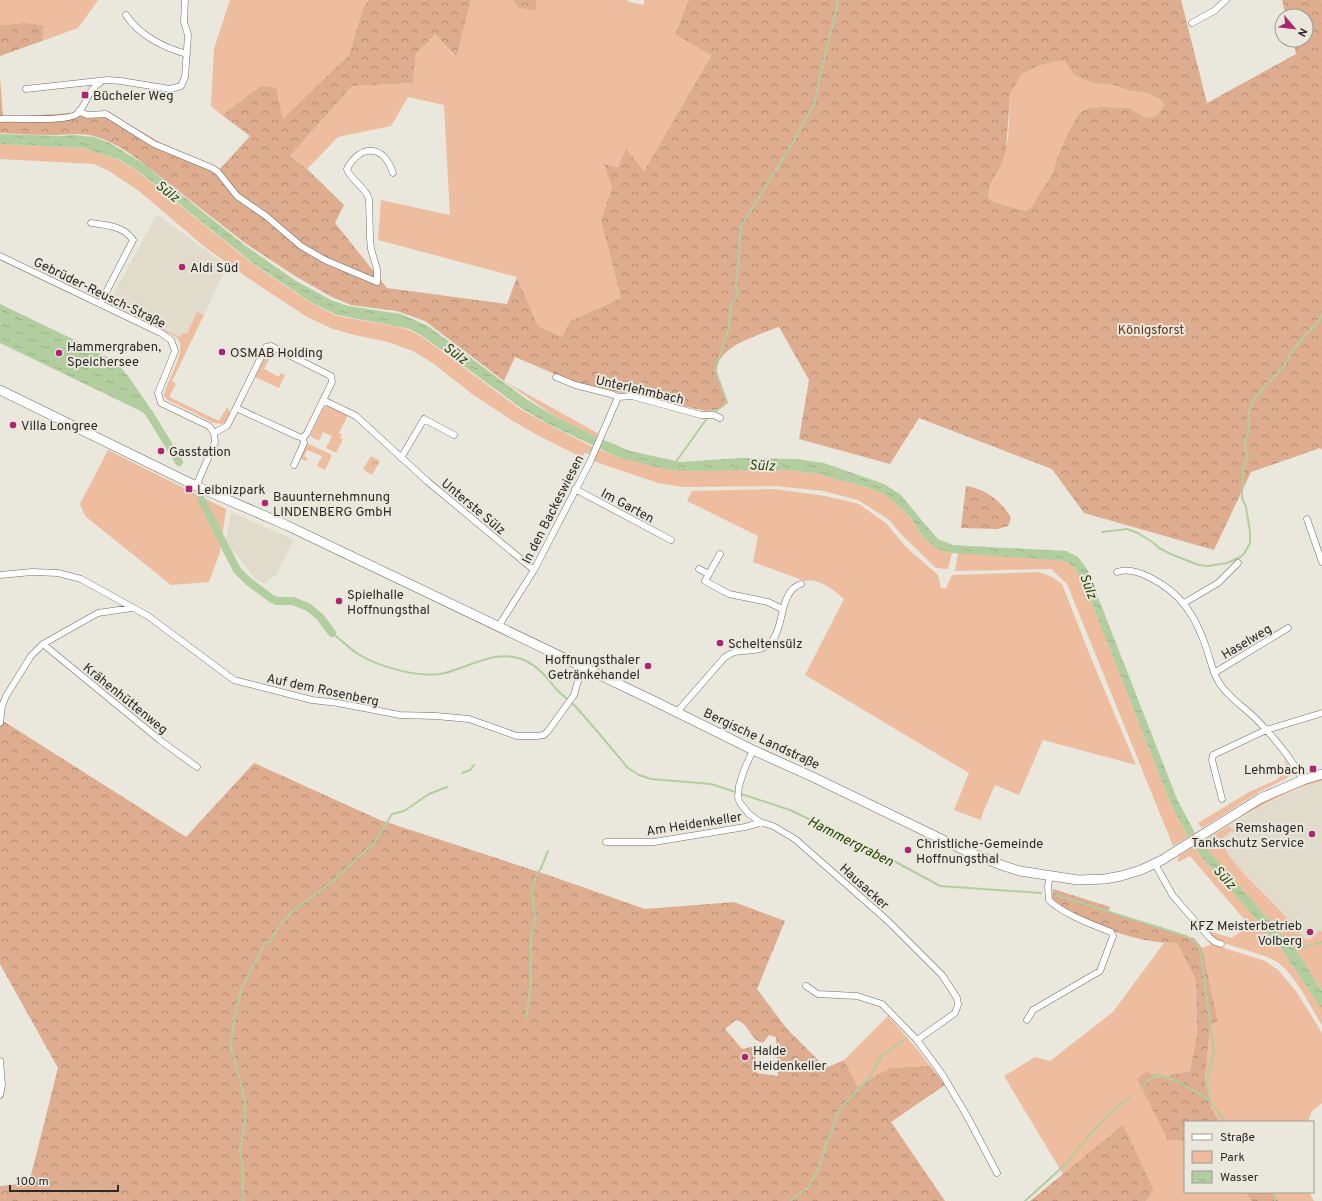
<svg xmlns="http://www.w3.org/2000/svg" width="1322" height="1201" viewBox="0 0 1322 1201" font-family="Overpass,sans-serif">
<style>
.built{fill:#e0dbca}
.green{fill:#eebc9f}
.forest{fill:url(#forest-crowns);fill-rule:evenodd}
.park{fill:url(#park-crowns)}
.water{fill:url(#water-ripples)}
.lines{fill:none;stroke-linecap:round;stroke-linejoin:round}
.stream{stroke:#b2ce9f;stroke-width:2}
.canal{stroke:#b2ce9f;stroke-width:8}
.minor-casing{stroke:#716e66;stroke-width:7}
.secondary-casing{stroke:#716e66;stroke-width:10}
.minor{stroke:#fff;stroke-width:6}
.secondary{stroke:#fff;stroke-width:9}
.poi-dot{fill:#aa2670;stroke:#eae7dd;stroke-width:1.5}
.labels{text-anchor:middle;stroke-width:4;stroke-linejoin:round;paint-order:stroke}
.poi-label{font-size:13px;fill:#2b2926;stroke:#eae7dd;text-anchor:start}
.street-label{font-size:13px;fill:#2b2926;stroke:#eae7dd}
.park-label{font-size:13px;fill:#643515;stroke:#eae7dd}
.water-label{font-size:14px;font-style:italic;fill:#274801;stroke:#eae7dd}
</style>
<defs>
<pattern id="forest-crowns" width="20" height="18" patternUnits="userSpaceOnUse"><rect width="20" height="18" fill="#deac8f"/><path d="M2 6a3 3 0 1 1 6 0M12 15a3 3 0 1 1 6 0" fill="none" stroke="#b48c75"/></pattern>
<pattern id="park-crowns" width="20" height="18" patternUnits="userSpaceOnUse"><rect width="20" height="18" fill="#eebc9f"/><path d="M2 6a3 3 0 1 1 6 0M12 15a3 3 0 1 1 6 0" fill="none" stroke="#cca289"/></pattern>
<pattern id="water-ripples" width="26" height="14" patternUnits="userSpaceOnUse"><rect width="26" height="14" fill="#b2ce9f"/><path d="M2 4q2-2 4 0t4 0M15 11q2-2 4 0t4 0" fill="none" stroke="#99b189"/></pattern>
</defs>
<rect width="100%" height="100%" fill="#eae7dd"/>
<path class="built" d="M157 214 227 266 204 315 197 313 187 334 180 337 107 306Z
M231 512 294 540 276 575 264 584 256 580 226 541Z
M1322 781V932L1320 930 1311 939 1306 940 1277 907 1243 873 1229 856 1221 840 1231 831 1228 826 1224 827 1240 818 1287 794 1314 783Z"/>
<path class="green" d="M0 0H98L78 28 42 41 44 25 25 23 0 25Z
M230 0H369L363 8 349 55 283 120 261 86 222 115 211 106 214 49Z
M471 0H513L519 8 536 11V0H627L629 2 644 5V0H689L675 34 711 54 644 173 626 148 618 167 605 164 612 187 601 221 621 298 570 321 562 337 538 326 517 277 378 240 381 200 450 215 444 105 408 97 391 126 338 137 307 169 290 156 352 86 413 83 416 54 435 34 455 57Z
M1065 60 1074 75 1093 83 1115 85 1129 91 1144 92 1160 99 1164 105 1157 115 1146 118 1130 108 1102 107 1089 108 1079 113 1068 133 1057 158 1052 175 1039 194 1033 205 1026 211 994 202 988 197 991 182 1000 168 1008 140 1010 94 1015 84 1021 75 1035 67 1056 61Z
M0 144 83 148 119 160 137 171 253 264 311 303 337 316 394 326 409 330 421 336 520 409 551 426 593 447 589 454 584 453 583 458 539 436 513 421 472 394 434 364 413 351 388 342 355 335 333 329 307 317 245 276 206 248 139 191 109 171 94 164 0 159Z
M197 312 204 315 172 381 176 384 169 397 219 421 227 407C232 412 228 420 223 424L214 423 166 399 164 396C166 380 190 349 176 337L129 314 180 337 183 333 187 334Z
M273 351 264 369 279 377 281 373 285 375 279 388 255 377 267 352Z
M504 381 599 434 597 437 556 417Z
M326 406H331L348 415 339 433 342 435 340 438 343 439 336 453 326 448 332 436 323 432 319 441 310 436 323 409Z
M307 443 332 455 325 470 317 466 322 456 307 450 304 456 307 458 306 461 299 458Z
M599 449 620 458 738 470H788L818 474 872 489 886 495 908 515 924 538 937 549 952 553 948 569 936 568 901 534 888 519 858 500 823 491 776 486 683 487 658 483 593 461Z
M108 450 226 509 220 552 209 582 171 585 85 516 80 504Z
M773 489 826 496 859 504 887 524 906 547 938 575 941 588H946L952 575 1038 572 1052 577 1062 584 1091 658 1136 765 1043 740 1019 795 995 785 982 815 981 820 954 810 969 773 805 675 844 599C833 590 820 578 805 581L753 562 758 536 687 501 692 491Z
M958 553 1066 561 1076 569 1083 587 1091 601 1171 805 1188 837 1173 846 1067 584 1051 569 955 571Z
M1284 758 1290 768 1291 772 1287 778 1259 792 1202 828 1198 823 1249 792 1276 780 1283 774 1286 766Z
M1322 778V781C1294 787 1268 803 1242 816L1243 813C1268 798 1294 787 1322 778Z
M1228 826 1235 831 1233 832 1231 831 1221 840 1229 856 1243 873 1277 907 1306 940 1311 939 1320 930 1322 932V991L1298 953 1201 842Z
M1194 846 1203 859 1278 944 1322 1010V1025C1310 1006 1297 978 1280 964 1262 950 1219 948 1208 931L1232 938 1249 925 1190 856 1179 862 1177 860 1179 856Z
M1164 943H1177L1196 980 1197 1035 1190 1071 1156 1078 1168 1140 1185 1141V1192H1246L1251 1201H1146L1154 1190 1123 1126 1063 1174 1004 1076 1035 1057 1050 1061 1113 1012Z
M1212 944 1265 961 1278 970 1296 991 1322 1033V1103L1312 1111 1308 1122H1220L1212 1110 1205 1080 1210 1023 1218 1021 1202 948Z
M888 1016 918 1050 930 1066 890 1068 857 1086 844 1060Z
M1272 1192H1309L1314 1201H1279Z"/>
<path class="forest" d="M369 0H471L456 57 435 34 416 54 413 83 352 86 290 156 307 169 344 205 335 223 387 288 507 304 517 277 538 326 562 337 570 321 621 298 601 221 612 187 604 164 618 167 626 148 644 172 711 55 675 34 689 0H1181L1207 103 1296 54 1293 40H1306V16H1286L1282 0H1322V450L1320 448 1251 472 1214 550 1084 513 1052 469 919 418 890 464 799 439 809 380 779 327C761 334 717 346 717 370 717 376 726 395 728 403L716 410 706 411 576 383 515 357 504 381 425 321 397 311 351 305 332 297 295 276 245 243 140 161C126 150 111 141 94 136 81 133 69 135 56 135 37 135 19 134 0 133V77L3 117 107 111 159 142 220 169 250 136 222 115 261 86 276 88 283 119 349 55 363 8ZM1056 61H1065L1074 75 1093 83 1115 85 1129 91 1144 92 1160 99 1164 105 1157 115 1146 118 1130 108 1102 107 1089 108 1079 113 1068 133 1057 158 1052 175 1039 194 1033 205 1026 211 994 202 988 197 991 182 1000 168 1006 151 1010 94 1021 75 1035 67Z
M513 0H536V11L519 8Z
M25 23 44 25 42 41 0 56V25Z
M966 486C984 488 1003 502 1011 518L1008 526 997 529 961 528Z
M0 719 186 837 254 763 380 820 548 875 645 909 734 902 785 921 757 989 787 1029 826 1068 844 1060 857 1086 890 1068 930 1066 945 1085 891 1122 945 1201H0V1186L29 1183 58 1068 0 964ZM736 1020C752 1025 747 1038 763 1043L769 1035 776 1037 778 1076 757 1073 755 1046 742 1049 725 1029Z
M1053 889 1110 907 1108 912 1187 937 1194 938 1202 948 1218 1021 1210 1024 1205 1080 1212 1110 1220 1122H1185V1141L1168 1140 1137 1079 1147 1071 1156 1078 1190 1071 1197 1035 1196 980 1177 943C1132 943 1090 924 1052 900Z
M1123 1125 1154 1190 1146 1201H1030Z
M1246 1192H1272L1279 1201H1251Z"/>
<path class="park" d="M371 456 380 461 372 475 363 469Z"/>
<path class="water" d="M0 134 62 136 73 135 94 137 110 143 142 163 243 244 296 281 331 300 348 306 401 314 428 326 526 399 556 417 597 437 630 451 680 462 740 458 796 459 824 463 884 484 901 495 923 522 938 539 953 545 1066 551 1078 557 1087 569 1177 799 1195 833 1188 837 1171 805 1091 601 1083 587 1076 569 1066 561 952 553 937 549 924 538 909 516 886 495 872 489 818 474 788 470 684 471 665 469 620 458 550 425 521 408 421 335 409 329 396 326 337 315 312 303 254 264 138 171 120 160 83 148 0 144Z
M0 304 81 343 116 362 129 377 152 411 147 414 0 343Z
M1201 842 1298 953 1322 991V1010L1278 944 1203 859 1194 846Z"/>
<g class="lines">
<path class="stream" d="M713 413 724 405 726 400 715 370 729 327 731 305 738 294 736 287 741 226 789 149 814 104 825 55 837 8 838 0
M675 463 708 417
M1102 532 1127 529 1138 533 1154 543 1159 548 1173 555 1199 565 1208 566 1227 563 1240 557 1244 554 1250 543V532L1246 507 1242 498 1243 469 1248 455 1245 450 1246 439 1249 431 1248 415 1253 400 1283 367 1293 349 1317 323 1322 315
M332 633C340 639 349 648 358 654 379 667 421 679 445 673 470 667 497 648 524 660 538 666 547 678 557 690 562 695 568 699 573 704 592 724 610 747 628 768L639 775 651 779 711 784 790 810 872 849 940 886 1041 893
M462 773 470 770 474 765
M1056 895 1186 936 1196 943 1201 954 1214 1052 1206 1084 1210 1101 1225 1122
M1294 950 1322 942
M526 1020 531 983V938L535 919 532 890 537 874 541 868 548 851
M1140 1088 1156 1074 1179 1082 1209 1100
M1274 1192 1275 1201
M791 1200 809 1187 819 1167 826 1144 831 1134 839 1110 871 1075 882 1055 907 1038
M243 1201V1169L240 1150 245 1123V1101L231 1047 234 1019 241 990 264 945 271 940 281 924 294 910 334 880 375 842 392 814 404 811 429 794 447 787
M1025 1201 1067 1163 1086 1139 1110 1113 1130 1097"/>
<path class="canal" d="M142 406 149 413 179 462
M201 499 237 570 248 581 272 599 277 601H293L308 607 320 617 332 633"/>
<g class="minor-casing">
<path id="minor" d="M126 15C139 35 164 48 187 54
M1192 23 1214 11 1226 0
M26 89 108 80 121 81 170 89 181 86 185 77 188 35 184 22 185 0
M79 111 87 115 106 114 154 144 212 168 218 172 237 196 266 216 301 246 325 260 377 282V269L371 249 370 238 369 199C365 186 351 181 347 169 361 143 384 145 393 173
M0 119C16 118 67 122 77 114 87 105 86 91 101 82
M91 223C106 225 124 226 133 240L100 304
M0 256 161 333 171 340 175 351 158 393 161 403 209 426 214 433 215 442 196 486
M556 377 575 385 611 394 618 397 632 396 701 415H714L720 418
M323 400 356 416 427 481 534 570
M214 433 227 426 236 408 297 436 303 438 307 433 332 382 331 376 271 346 266 347 236 408
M401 458 424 419 454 435
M294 465 304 443 303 438
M575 489 671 540
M1307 519 1322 562
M720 554 705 581 729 594 768 602 782 609
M699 569 709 574
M1117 572C1128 568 1139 572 1149 577 1182 593 1196 617 1207 650 1211 662 1213 674 1220 684 1228 697 1244 707 1255 718 1274 737 1290 756 1303 780
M0 575 32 572 58 573 81 579 148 616 234 680 312 700 338 703 400 715 436 716 469 719 517 736H536L544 735 548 731 574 695 582 667
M1184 603 1218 583 1238 563
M498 627 534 570 590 462 618 397
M43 644 161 741 197 767
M1214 673 1288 628
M677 712 724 658C727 656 731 653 735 652 750 649 764 654 774 638 784 623 780 591 801 584
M0 723 2 706 6 696 31 656 43 644 98 613 132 608
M753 750 744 770 739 786 738 797 740 803 749 814 760 822 773 826 795 839 888 921 942 975 957 998 958 1005 955 1013 917 1040 942 1074 967 1116 997 1173
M1222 799 1212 760 1213 755 1266 730 1322 713
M606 842H654L745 827 756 824 760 822
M1155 864 1173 896 1209 937 1215 942 1221 944
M806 986 818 994 857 996 882 1004 917 1040
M1027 1020 1033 1010 1100 971 1113 936 1111 932C1093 925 1061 913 1049 900L1048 886 1050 876
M0 1061 2 1085 0 1095"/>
</g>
<g class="secondary-casing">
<path id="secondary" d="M0 390 198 487 286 525 652 700 753 750 815 778 966 851 1004 866 1020 871 1078 880 1105 879 1121 876 1141 870 1162 860 1261 798 1303 780 1322 774"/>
</g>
<use href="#minor" class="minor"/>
<use href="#secondary" class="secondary"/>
</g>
<g class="poi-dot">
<rect x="81" y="91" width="8" height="8" rx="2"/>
<circle cx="182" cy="267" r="4"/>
<circle cx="222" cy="352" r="4"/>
<circle cx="59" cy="353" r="4"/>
<circle cx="13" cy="425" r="4"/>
<circle cx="161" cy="451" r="4"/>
<rect x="185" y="485" width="8" height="8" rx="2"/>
<circle cx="265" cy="503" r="4"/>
<circle cx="339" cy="601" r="4"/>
<circle cx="720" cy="643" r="4"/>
<circle cx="648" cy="666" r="4"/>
<rect x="1309" y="765" width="8" height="8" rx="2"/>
<circle cx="1312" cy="834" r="4"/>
<circle cx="908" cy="850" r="4"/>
<circle cx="1310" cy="932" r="4"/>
<circle cx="745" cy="1057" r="4"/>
</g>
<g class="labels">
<g class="poi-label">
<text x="93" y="100">Bücheler Weg</text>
<text x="190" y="272">Aldi Süd</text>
<text x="67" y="351">Hammergraben,<tspan x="67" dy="15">Speichersee</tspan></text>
<text x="230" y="357">OSMAB Holding</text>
<text x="21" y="430">Villa Longree</text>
<text x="169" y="456">Gasstation</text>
<text x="197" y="494">Leibnizpark</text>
<text x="273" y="501">Bauunternehmnung<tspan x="273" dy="15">LINDENBERG GmbH</tspan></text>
<text x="347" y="599">Spielhalle<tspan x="347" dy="15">Hoffnungsthal</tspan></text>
<text x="728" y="648">Scheltensülz</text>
<text x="640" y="664" text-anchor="end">Hoffnungsthaler<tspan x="640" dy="15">Getränkehandel</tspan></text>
<text x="1305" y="774" text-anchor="end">Lehmbach</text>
<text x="1304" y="832" text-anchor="end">Remshagen<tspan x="1304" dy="15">Tankschutz Service</tspan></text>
<text x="916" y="848">Christliche-Gemeinde<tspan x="916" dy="15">Hoffnungsthal</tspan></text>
<text x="1302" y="930" text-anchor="end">KFZ Meisterbetrieb<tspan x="1302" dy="15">Volberg</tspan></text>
<text x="753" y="1055">Halde<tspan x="753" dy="15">Heidenkeller</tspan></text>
</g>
<g class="street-label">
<text transform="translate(100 292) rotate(26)" y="5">Gebrüder-Reusch-Straße</text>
<text transform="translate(640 389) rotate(13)" y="5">Unterlehmbach</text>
<text transform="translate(628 505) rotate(28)" y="5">Im Garten</text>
<text transform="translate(474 506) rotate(40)" y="5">Unterste Sülz</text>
<text transform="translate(552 509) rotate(-63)" y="5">In den Backeswiesen</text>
<text transform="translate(1246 641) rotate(-31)" y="5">Haselweg</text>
<text transform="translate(323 689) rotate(12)" y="5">Auf dem Rosenberg</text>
<text transform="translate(126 698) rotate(39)" y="5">Krähenhüttenweg</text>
<text transform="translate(762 738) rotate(25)" y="5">Bergische Landstraße</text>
<text transform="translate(694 823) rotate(-9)" y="5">Am Heidenkeller</text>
<text transform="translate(865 886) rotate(42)" y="5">Hausacker</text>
</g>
<g class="park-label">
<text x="1151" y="334">Königsforst</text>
</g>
<g class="water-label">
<text transform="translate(168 191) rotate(38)" y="5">Sülz</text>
<text transform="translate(456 353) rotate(37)" y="5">Sülz</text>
<text transform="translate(762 465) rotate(3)" y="5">Sülz</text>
<text transform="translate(1089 586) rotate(69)" y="5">Sülz</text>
<text transform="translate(851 841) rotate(27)" y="5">Hammergraben</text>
<text transform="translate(1225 877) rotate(48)" y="5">Sülz</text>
</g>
</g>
<rect x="1184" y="1121" width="130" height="72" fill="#eae7dd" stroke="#9e9b94"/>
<rect x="1192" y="1134" width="20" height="6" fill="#ffffff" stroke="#9e9b94"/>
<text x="1220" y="1141" font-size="12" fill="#2b2926">Straße</text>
<rect x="1192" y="1151" width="20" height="12" fill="#eebc9f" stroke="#9e9b94"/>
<text x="1220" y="1161" font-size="12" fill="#2b2926">Park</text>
<rect x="1192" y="1171" width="20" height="12" fill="url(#water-ripples)" stroke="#9e9b94"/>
<text x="1220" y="1181" font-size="12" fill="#2b2926">Wasser</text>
<g transform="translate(1294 28) rotate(118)"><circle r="19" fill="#eae7dd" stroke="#9e9b94"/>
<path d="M0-3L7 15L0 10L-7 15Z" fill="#aa2670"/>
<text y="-6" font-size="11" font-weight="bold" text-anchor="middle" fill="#2b2926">N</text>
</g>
<path d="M10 1185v6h108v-6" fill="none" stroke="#2b2926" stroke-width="2"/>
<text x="16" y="1185" font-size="12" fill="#2b2926" stroke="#eae7dd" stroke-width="3" paint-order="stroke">100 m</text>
</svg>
